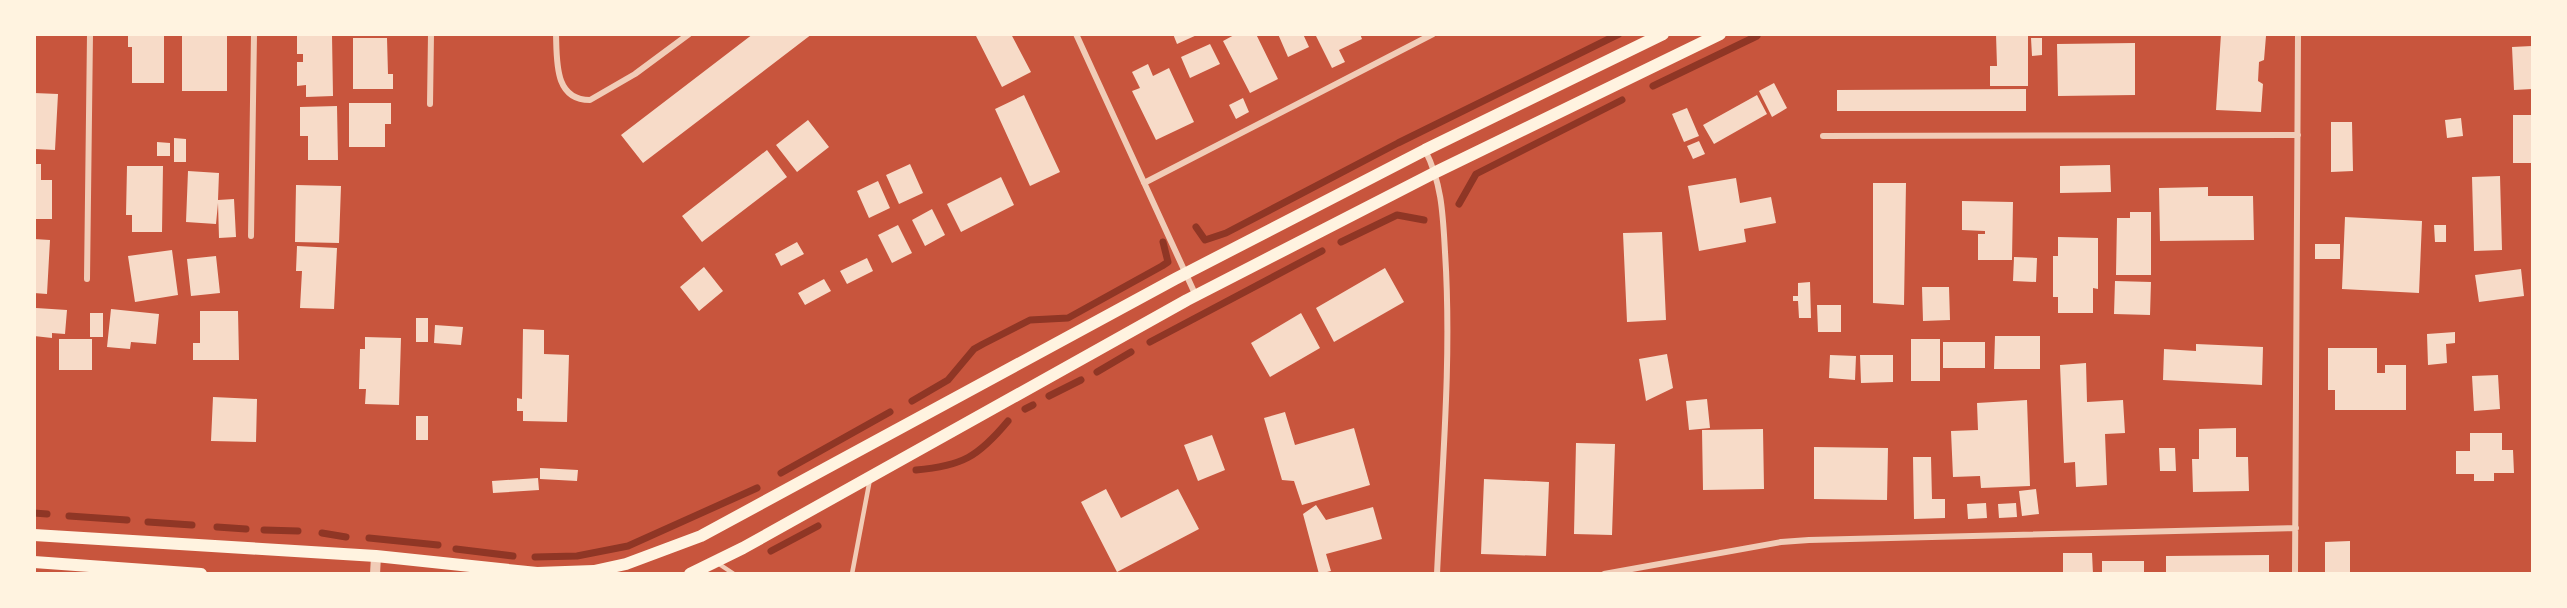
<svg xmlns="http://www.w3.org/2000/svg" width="2567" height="608" viewBox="0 0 2567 608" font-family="Helvetica,sans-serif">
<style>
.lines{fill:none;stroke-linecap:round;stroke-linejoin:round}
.stream{stroke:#8f3625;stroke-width:7}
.building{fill:#f7dbc8}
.service{stroke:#f1ccb7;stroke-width:4.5}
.minor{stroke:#f1ccb7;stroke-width:6}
.tertiary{stroke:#f1ccb7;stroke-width:10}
.secondary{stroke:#fff3e0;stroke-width:12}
</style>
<rect width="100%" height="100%" fill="#c8553d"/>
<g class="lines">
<path class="stream" d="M1653 86 1757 36
M1459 204 1476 174 1622 100
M1196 227 1205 240 1226 233 1398 143 1619 34
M1341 242 1397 215 1424 220
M1150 342 1322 251
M1097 372 1131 352
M1049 396 1081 380
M912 401 948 380 974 349 983 344 1030 320 1068 318 1162 266 1168 262 1163 242
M1025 409 1033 405
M916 470C962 466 978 457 1008 421
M781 473 890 412
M34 513 47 514
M69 516 127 520
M148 522 192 525
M217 527 246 529
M264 530 298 531
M322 533 346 537
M369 538 438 545
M456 549 513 556
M771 551 818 526
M535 557 577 556 628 546 757 488"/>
</g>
<path class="building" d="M128 34H164V83H132V47H128Z
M182 34H227V91H182Z
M753 34H812L643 163 621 135Z
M975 34H1011L1031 72 1002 87Z
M1173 34H1199L1177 44Z
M1236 34H1256L1278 79 1250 93 1223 41Z
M1278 34H1303L1309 47 1288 57Z
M1360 34 1362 39 1339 50 1345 62 1332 68 1316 36Z
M1996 34H2028V86H1990V66H1997Z
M2221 34 2266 36 2264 60 2259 62 2258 81 2263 84 2261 112 2216 110Z
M297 35H332L333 96 306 97V85L297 86V62H303V54H297Z
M353 38H387L388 74H393V89H353Z
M2031 38H2042V55L2032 56Z
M2135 43V95L2058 96 2057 44Z
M1210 44 1220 64 1190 78 1181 57Z
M2532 46V89L2514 90 2512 47Z
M1148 64 1153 76 1169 68 1194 122 1156 140 1132 91 1140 88 1132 72Z
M1774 83 1787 108 1772 117 1759 91Z
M2026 89V111H1837V90Z
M34 93 58 94 55 150 34 149Z
M1024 95 1060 172 1030 186 995 109Z
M1757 95 1767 114 1714 144 1703 125Z
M1243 98 1249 112 1236 119 1229 105Z
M349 103H391V124H385V147H349Z
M337 106 338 160H308V136H300V107Z
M1687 108 1699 136 1684 142 1672 114Z
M2513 115H2532V163H2513Z
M2461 118 2463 136 2447 138 2445 120Z
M808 120 829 147 797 172 776 145Z
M2331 122H2352L2353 171 2331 172Z
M174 138 186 139V162H174Z
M1699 141 1705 154 1693 159 1687 146Z
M157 142 170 143V156H157Z
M767 150 787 177 702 242 682 216Z
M34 164H41V180H52V219H34Z
M910 164 923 193 899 204 886 175Z
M2110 165 2111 192 2060 193V166Z
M127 166H163L162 232H132V215H126Z
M188 171 219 173 218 200 234 199 236 237 219 238 218 203 216 224 186 222Z
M2500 176 2502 250 2474 251 2472 177Z
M1001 177 1014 205 961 232 947 204Z
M1736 178 1740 203 1771 197 1776 223 1744 229 1746 242 1699 251 1688 186Z
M878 181 890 208 869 218 857 191Z
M1873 183H1906L1904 305 1873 303Z
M296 185 341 186 339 243 295 242Z
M2208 187V196H2253L2254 240 2160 241 2159 188Z
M1962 201 2013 202 2012 260H1978V234H1985V231L1962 230Z
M932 209 945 235 925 246 912 220Z
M2130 212H2151V275H2116L2117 218H2130Z
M2345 217 2422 221 2419 293 2342 289Z
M898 225 912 253 892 263 878 235Z
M2434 225H2446V242H2435Z
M1662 232 1666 320 1627 322 1623 233Z
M2058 237 2098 238V289L2093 288V313H2058V297H2053V256H2058Z
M34 239 50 240 47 294 34 293Z
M797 242 804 254 781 266 775 254Z
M2315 244H2340V259H2315Z
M297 246 337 248 334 309 300 308 302 271H296Z
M172 250 178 295 135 302 128 256Z
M216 256 220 293 191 296 187 259Z
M2014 257 2037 258 2036 282 2013 281Z
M867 258 873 271 847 284 840 271Z
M704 267 723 291 699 311 680 287Z
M1385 268 1404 302 1334 342 1316 308Z
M2521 269 2524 296 2479 302 2475 275Z
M824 279 831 291 805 305 798 293Z
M2115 281 2151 282 2150 315 2114 314Z
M1810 282 1811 318H1799L1798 301H1793V296H1798V283Z
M1922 287H1949L1950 320 1923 321Z
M1817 305H1841V332H1818Z
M36 308 67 310 65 334 52 333V338L34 336Z
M111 309 159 314 156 344 131 342 130 349 107 347Z
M200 311H238L239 360H193V343H200Z
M90 313H103V337H90Z
M1301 313 1320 348 1270 377 1251 343Z
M416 318H428V342H416Z
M435 325 463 327 461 345 434 343Z
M523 329 544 330V354L569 355 567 422 523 421V411H517V398L522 399Z
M2455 332V343L2446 344 2447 363 2428 365 2427 334Z
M1995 336H2040V369H1994Z
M365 337 401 338 399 405 365 404 366 389H359L360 349H365Z
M59 339H92V370H59Z
M1911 339H1940V381H1911Z
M1943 342H1985V368H1943Z
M2196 344 2263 347 2262 385 2163 380 2164 349 2196 351Z
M2328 348H2377V373H2385V365H2406V410H2335V390H2328Z
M1667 354 1673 388 1646 401 1639 359Z
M1830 355 1856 356 1855 380 1829 378Z
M1860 355H1893V382L1861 383Z
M2086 363 2087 402 2123 400 2125 433 2105 434 2107 485 2076 487 2075 462 2064 463 2060 365Z
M2498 375 2500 409 2474 411 2472 376Z
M213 397 257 399 256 442 211 441Z
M1707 399 1710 428 1689 430 1686 401Z
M2027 400 2030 486 1981 488 1980 476 1953 477 1951 431 1978 430 1977 403Z
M1285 412 1295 445 1354 428 1370 485 1302 505 1294 481 1282 480 1264 418Z
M416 416H428V440H416Z
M2236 428V457H2248L2249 491 2193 492 2192 459H2199V429Z
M1763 429 1764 489 1703 490 1702 430Z
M2470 433H2502V450H2513L2514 473H2494V481H2474V474H2456V451H2470Z
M1212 435 1225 470 1198 481 1184 445Z
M1576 443 1615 444 1612 535 1574 534Z
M1814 447 1888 448 1887 500 1814 499Z
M2159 448H2175L2176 471H2160Z
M1913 457H1931L1932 499H1945V518L1914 519Z
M540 468 578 470 577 481 540 479Z
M538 478 539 490 493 493 492 481Z
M1484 479 1549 482 1546 556 1481 554Z
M1106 489 1121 518 1178 489 1199 529 1117 572 1081 502Z
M2036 489 2039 514 2022 516 2019 491Z
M1986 503 1987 518 1968 519 1967 504Z
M2016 503 2017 517 1999 518 1998 504Z
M1316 505 1326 520 1373 507 1382 539 1326 554 1331 571 1319 574 1303 514Z
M2350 541V574H2325V542Z
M2063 553H2092L2093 574H2063Z
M2269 555V574H2166V556Z
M2102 561H2144V574H2102Z"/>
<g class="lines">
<path class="service" d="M716 562 734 574
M852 574 870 479"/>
<path class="minor" d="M556 34C557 61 554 100 590 100L635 74 689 34
M1076 34 1196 296
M430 104 431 34
M1823 136 2298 135
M1425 150C1442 183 1443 216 1445 252 1452 359 1442 467 1437 574
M1144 183 1433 34
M251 236 254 34
M87 279 90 34
M1604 574 1781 542 1809 540 2296 528
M2295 574 2298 34"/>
<path class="tertiary" d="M375 574 376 556"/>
<path class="secondary" d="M34 535 376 556 537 573 594 571 626 564 701 536 1175 279 1425 150 1663 34
M34 562 201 574
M690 574 743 548 1187 300 1436 172 1720 34"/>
</g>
<rect width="2567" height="608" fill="none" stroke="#fff3e0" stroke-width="72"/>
</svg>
